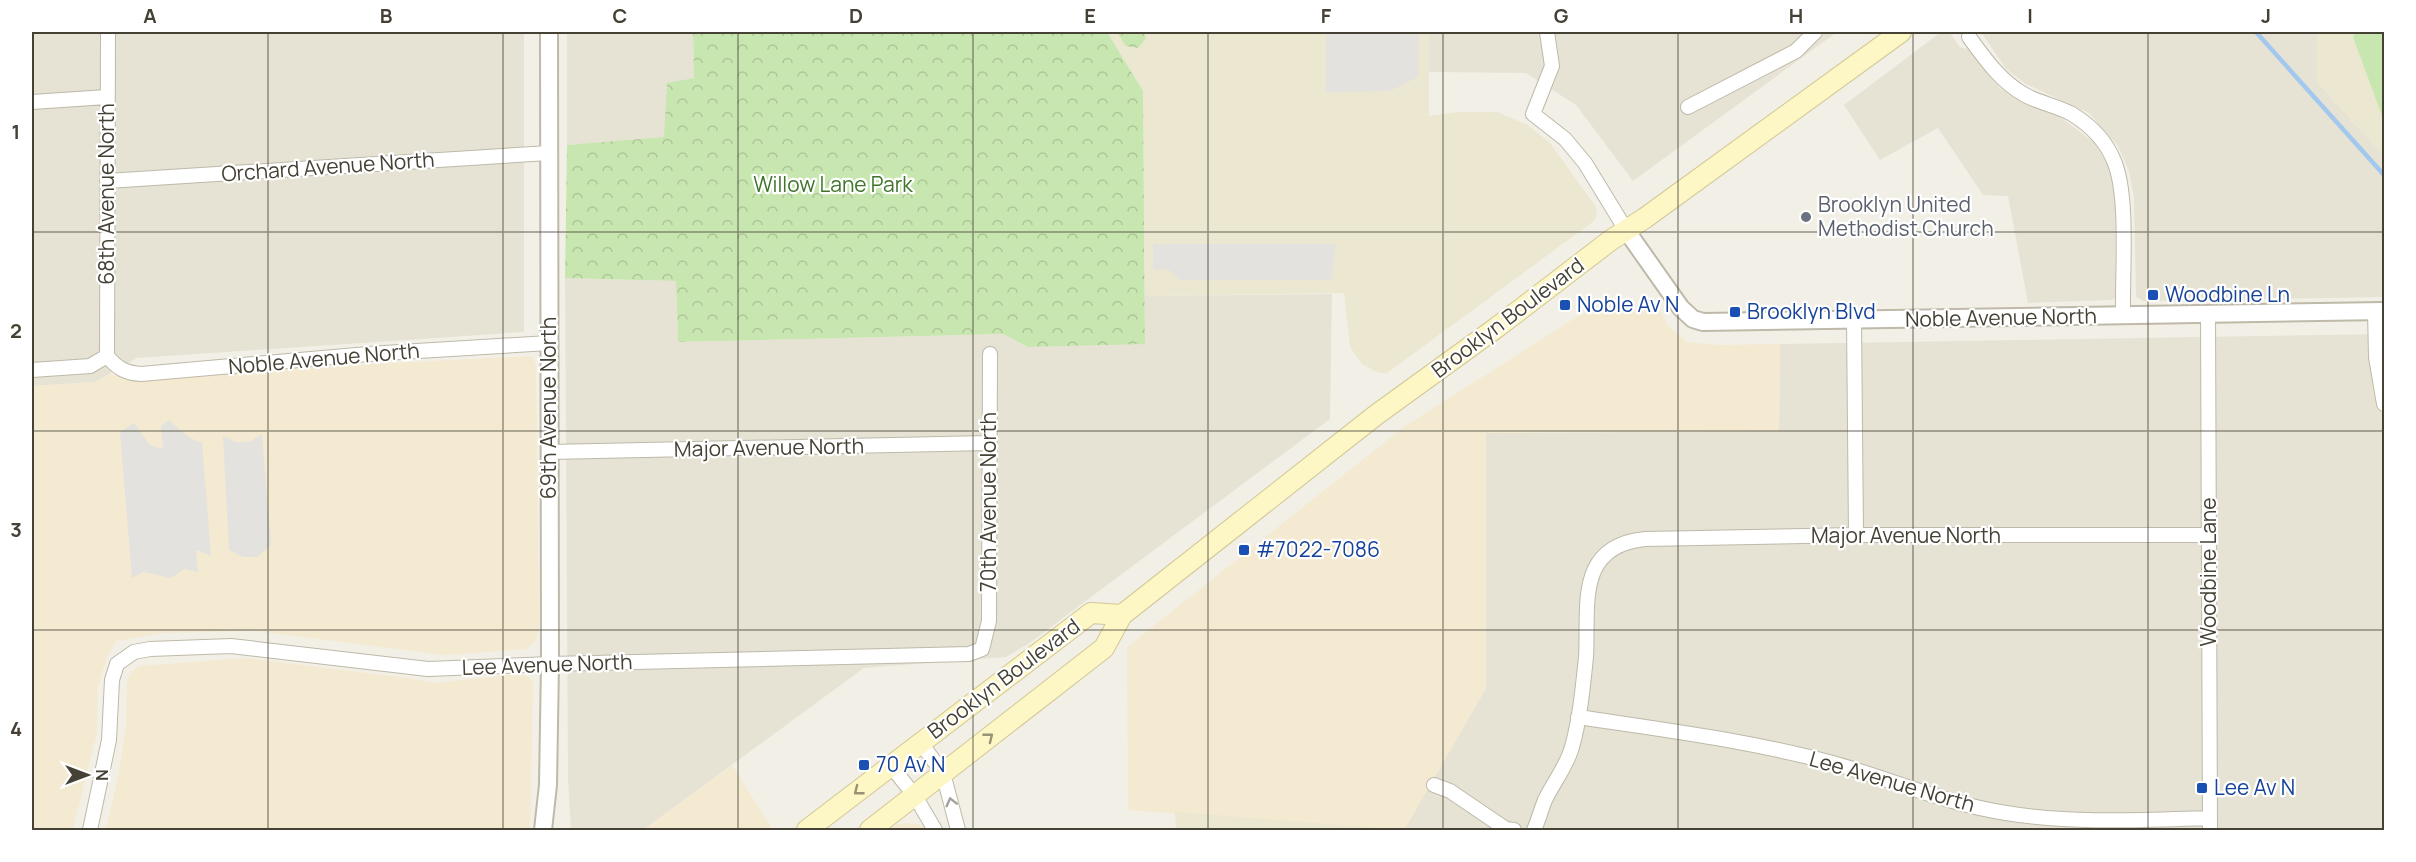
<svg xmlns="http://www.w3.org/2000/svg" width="2416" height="862" viewBox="0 0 2416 862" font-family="Manrope,sans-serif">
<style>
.residential{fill:#e6e3d4}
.commercial{fill:#f4e9d1}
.education{fill:#ebe7d0}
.grass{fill:#c8e6af}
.park{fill:url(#park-crowns)}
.parking{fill:#e3e2de}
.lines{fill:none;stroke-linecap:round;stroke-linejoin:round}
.stream{stroke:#a3c8ee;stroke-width:4.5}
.minor-casing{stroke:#beb9a9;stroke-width:16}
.tertiary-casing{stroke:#beb9a9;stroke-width:20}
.secondary-casing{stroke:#d2c897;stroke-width:22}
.minor{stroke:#fff;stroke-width:14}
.tertiary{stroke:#fff;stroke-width:16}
.secondary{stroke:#fdf6c5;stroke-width:20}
.oneway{stroke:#989276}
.oneway2{stroke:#a2a09a}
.grid{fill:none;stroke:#454135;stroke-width:1.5;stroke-opacity:0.55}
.worship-dot{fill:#6b7280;stroke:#fff;stroke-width:2}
.transit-dot{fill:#1a4fb4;stroke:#fff;stroke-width:2}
.labels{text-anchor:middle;stroke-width:4.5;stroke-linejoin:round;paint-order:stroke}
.street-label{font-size:21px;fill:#454135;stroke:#fff}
.park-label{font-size:21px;fill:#3f752a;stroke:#fff}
.worship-label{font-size:21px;fill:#5b616d;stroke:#fff;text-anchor:start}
.transit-label{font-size:21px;fill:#164399;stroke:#fff;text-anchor:start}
.neatline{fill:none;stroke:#454135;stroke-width:2}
.grid-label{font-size:20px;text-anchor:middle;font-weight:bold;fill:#454135}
</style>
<defs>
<pattern id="park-crowns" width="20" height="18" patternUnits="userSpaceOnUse" patternTransform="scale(1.5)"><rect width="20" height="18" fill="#c8e6af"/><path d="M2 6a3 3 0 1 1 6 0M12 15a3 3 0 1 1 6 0" fill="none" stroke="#adc697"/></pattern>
</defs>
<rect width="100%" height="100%" fill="#f2f0e6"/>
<path class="residential" d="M32 32H524V332L137 358 95 382 32 386Z
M567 32H693L694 78 667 84 665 138 567 145Z
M1429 32H1837L1633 181 1576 105 1526 73 1429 72Z
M1941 32H1949L1960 47 1970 50 2000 88 2029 105 2052 111 2095 143 2109 167 2115 190 2116 296 2113 300 2028 303 2008 196 1983 195 1938 128 1880 160 1844 105Z
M1981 32H2317V82L2384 156V297L2143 301 2136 297 2134 198 2129 171 2118 146 2089 113 2026 84 2006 69Z
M565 278 676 281 678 342 1003 334 1028 347 1145 343V296L1332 294 1330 419 1028 644 1006 657 864 668 643 830H571L568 778Z
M2384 334V830H1404L1486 688 1485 433 1779 431 1780 344Z"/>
<path class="commercial" d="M1659 310 1669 327 1687 342 1718 345 1780 344 1779 431 1486 433V688L1404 830 1128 810 1127 647 1405 426 1580 315 1590 311Z
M529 356 534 359 536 366 539 628 536 641 526 649 445 655 255 631 163 633 116 641 107 657 98 687 97 733 73 830H32V386L95 382 109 374 126 377Z
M246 658 407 678 435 683 518 674 527 676 533 681 530 830H106L118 777 126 726 127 679 132 672 139 666Z
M732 765 773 830H643Z
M908 823 921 825 928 830H890L899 824Z"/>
<path class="education" d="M1107 32H1429V116L1458 112H1497L1528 125 1550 143 1596 207 1597 215 1594 221 1387 373H1379L1362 364 1350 347 1344 293 1145 296 1143 91Z
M2317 32H2384V156L2317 82Z
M1175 812 1403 830H1176Z"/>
<path class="grass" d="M2355 32H2384V121L2353 37Z"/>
<path class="park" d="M693 32H1107L1143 91 1145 344 1028 347 1003 334 678 342 676 281 565 278 567 145 664 137 667 83 694 78Z
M1117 32H1144L1146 38 1138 48 1126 46Z"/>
<path class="parking" d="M1326 32H1419L1418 77 1390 91 1326 92Z
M1153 244H1336L1331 280H1180L1168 269 1153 270Z
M169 420 188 437 202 443 211 556 196 550 198 572 184 569 171 578 144 572 132 578 120 432 134 423 149 444 161 449 163 446 161 426Z
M262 434 271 545 257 557H243L229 550 223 436 236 442H250Z"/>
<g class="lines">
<path class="stream" d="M2256 32 2384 175"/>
<g class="minor-casing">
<path id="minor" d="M1547 32 1552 66 1533 114 1565 139 1585 163 1626 230
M1969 37C1985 59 2001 82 2025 95 2040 103 2057 106 2072 114 2090 125 2106 141 2114 161 2129 195 2122 276 2123 315
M32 102 107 97
M1688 107 1796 51 1815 32
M107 181 549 153
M2375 311 2376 357 2384 404
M2208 313 2210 830
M1854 320 1856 535
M107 356C117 368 125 373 141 374L368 354 549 343
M107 356 108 32
M32 370 90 366 107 356
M549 452 989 443
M1578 717C1664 730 1752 741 1836 764 1893 780 1947 804 2006 813 2073 824 2142 820 2210 818
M920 742 943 773 958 830
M891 766 915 796 935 830
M1434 785 1450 791 1506 829 1514 830
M90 830 109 740 112 680 117 664 134 652 150 649 231 646 428 669 550 664 969 654 982 649 989 621 990 354
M1534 830C1538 821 1541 810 1545 800 1553 783 1567 766 1572 747 1580 719 1583 686 1586 657 1589 606 1575 546 1645 539L1856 535H2209"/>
</g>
<g class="tertiary-casing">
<path id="tertiary" d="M1626 230 1681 308 1693 319 1703 322 2384 311
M543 830 548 785 550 664 549 32"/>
</g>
<g class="secondary-casing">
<path id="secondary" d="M807 830 1091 613 1122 615
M870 830 1104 648 1122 615 1376 415 1496 328 1611 240 1645 218 1901 32"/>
</g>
<use href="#minor" class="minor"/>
<use href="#tertiary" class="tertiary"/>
<use href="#secondary" class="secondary"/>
</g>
<defs><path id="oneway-chevron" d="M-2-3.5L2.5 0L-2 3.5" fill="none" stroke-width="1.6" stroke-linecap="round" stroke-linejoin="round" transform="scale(1.5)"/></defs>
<g class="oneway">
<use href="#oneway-chevron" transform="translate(989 737) rotate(-38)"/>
<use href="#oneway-chevron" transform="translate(858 791) rotate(142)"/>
</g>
<use class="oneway2" href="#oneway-chevron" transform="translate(951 802) rotate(-104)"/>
<path class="grid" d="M268 32V830M503 32V830M738 32V830M973 32V830M1208 32V830M1443 32V830M1678 32V830M1913 32V830M2148 32V830M32 232H2384M32 431H2384M32 630H2384"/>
<circle class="worship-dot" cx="1806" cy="217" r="6"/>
<g class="transit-dot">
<rect x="2147" y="289" width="12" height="12" rx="3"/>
<rect x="1559" y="299" width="12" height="12" rx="3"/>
<rect x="1729" y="306" width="12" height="12" rx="3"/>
<rect x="1238" y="544" width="12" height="12" rx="3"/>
<rect x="858" y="759" width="12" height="12" rx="3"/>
<rect x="2196" y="782" width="12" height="12" rx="3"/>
</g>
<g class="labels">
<g class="street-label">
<text transform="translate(328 167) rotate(-4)" y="7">Orchard Avenue North</text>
<text transform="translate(107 194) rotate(-90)" y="7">68th Avenue North</text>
<text transform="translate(1508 318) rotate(-37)" y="7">Brooklyn Boulevard</text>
<text transform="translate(2001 318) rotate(-1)" y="7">Noble Avenue North</text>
<text transform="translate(324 359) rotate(-5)" y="7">Noble Avenue North</text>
<text transform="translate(549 408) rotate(-90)" y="7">69th Avenue North</text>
<text transform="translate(769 448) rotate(-1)" y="7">Major Avenue North</text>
<text transform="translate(989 502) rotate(-90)" y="7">70th Avenue North</text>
<text x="1906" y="543">Major Avenue North</text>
<text transform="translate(2209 572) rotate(-90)" y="7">Woodbine Lane</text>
<text transform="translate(547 665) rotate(-2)" y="7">Lee Avenue North</text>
<text transform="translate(1004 679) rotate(-37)" y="7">Brooklyn Boulevard</text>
<text transform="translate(1892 782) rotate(16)" y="7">Lee Avenue North</text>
</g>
<g class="park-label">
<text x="833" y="192">Willow Lane Park</text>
</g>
<g class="worship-label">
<text x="1818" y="212">Brooklyn United<tspan x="1818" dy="24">Methodist Church</tspan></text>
</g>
<g class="transit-label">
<text x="2165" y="302">Woodbine Ln</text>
<text x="1577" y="312">Noble Av N</text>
<text x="1747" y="319">Brooklyn Blvd</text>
<text x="1256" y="557">#7022-7086</text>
<text x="876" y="772">70 Av N</text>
<text x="2214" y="795">Lee Av N</text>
</g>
</g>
<rect width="2416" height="862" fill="none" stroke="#ffffff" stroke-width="66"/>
<g transform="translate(87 775) rotate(90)" stroke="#ffffff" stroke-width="4.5" paint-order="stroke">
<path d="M0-4.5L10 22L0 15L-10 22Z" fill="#454135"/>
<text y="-9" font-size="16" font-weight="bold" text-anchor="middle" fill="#454135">N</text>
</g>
<rect x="33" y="33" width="2350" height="796" class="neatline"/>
<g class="grid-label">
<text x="150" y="23">A</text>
<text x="386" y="23">B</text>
<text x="620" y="23">C</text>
<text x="856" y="23">D</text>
<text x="1090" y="23">E</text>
<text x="1326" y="23">F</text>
<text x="1561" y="23">G</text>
<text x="1796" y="23">H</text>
<text x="2030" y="23">I</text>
<text x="2266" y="23">J</text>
<text x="16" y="139">1</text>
<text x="16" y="338">2</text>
<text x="16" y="537">3</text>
<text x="16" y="736">4</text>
</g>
</svg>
